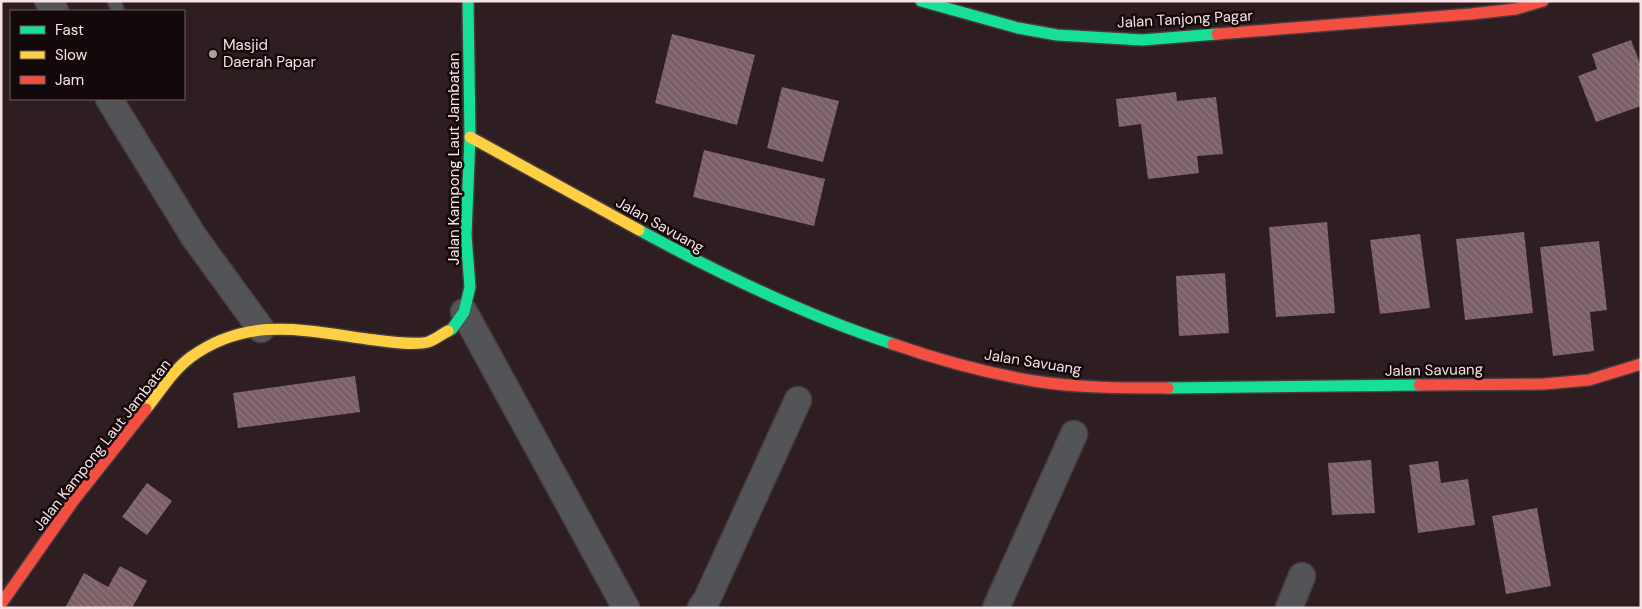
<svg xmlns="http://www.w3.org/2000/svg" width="1642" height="609" viewBox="0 0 1642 609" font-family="'DM Sans',sans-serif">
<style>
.building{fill:url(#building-back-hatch)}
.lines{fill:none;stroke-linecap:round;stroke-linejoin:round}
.lane-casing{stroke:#483b3e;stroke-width:15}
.street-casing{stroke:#483b3e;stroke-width:29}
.fast-casing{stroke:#483b3e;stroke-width:14}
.slow-casing{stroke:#483b3e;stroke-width:14}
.jam-casing{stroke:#483b3e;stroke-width:14}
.lane{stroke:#535458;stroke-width:12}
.street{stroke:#535458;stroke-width:26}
.fast{stroke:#16e098;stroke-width:11}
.slow{stroke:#ffcf43;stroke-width:11}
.jam{stroke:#f24e42;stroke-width:11}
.poi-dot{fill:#b19ea1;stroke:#13080a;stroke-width:2}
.labels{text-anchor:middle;stroke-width:5;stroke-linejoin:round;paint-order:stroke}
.street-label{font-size:15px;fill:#f7e3e6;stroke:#13080a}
.poi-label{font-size:15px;fill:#f7e3e6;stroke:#13080a;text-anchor:start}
</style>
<defs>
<pattern id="building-back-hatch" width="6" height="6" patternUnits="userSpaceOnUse" patternTransform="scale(1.25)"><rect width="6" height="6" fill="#7a5f66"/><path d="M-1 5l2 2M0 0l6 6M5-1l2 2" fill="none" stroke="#8e767c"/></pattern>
</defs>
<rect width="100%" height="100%" fill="#2e1e22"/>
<path class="building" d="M672 34 755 55 737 125 655 103Z
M1631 40 1641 66V106L1596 122 1578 76 1597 69 1592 54Z
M782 87 839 101 823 162 767 148Z
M1176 92 1177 101 1216 97 1223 154 1197 156 1199 173 1148 179 1141 124 1119 127 1116 99Z
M704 150 825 179 814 226 693 197Z
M1327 222 1335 313 1276 317 1269 227Z
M1524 232 1533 313 1465 320 1456 239Z
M1420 234 1430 308 1380 314 1370 240Z
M1599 241 1607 310 1590 312 1594 351 1553 356 1540 247Z
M1225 273 1229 333 1179 336 1176 276Z
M355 376 360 412 238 428 233 393Z
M1371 460 1375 513 1332 515 1328 463Z
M1438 461 1441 483 1468 479 1475 525 1418 533 1409 465Z
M147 483 172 501 147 535 122 517Z
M1537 508 1551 586 1506 594 1492 516Z
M120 566 147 581 132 608H65L84 573 108 587Z"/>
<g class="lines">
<g class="lane-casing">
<path id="lane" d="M114 1 118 11"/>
</g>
<g class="street-casing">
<path id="street" d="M48 1 55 11
M109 99 194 237 261 329
M464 312 626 608
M701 608 707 599 798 400
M996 608 1074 434
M1289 608 1302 576"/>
</g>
<g class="fast-casing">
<path id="fast" d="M921 1 1018 28 1057 35 1142 40 1217 34
M639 230C720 274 804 315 893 344
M448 331 452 329 464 312 470 287 466 235 470 137 468 1
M1168 388 1419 385"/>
</g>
<g class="slow-casing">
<path id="slow" d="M470 137 639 230
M146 409C160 392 173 370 191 357 248 316 303 330 367 339 384 341 412 346 428 342 435 340 442 334 448 331"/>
</g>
<g class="jam-casing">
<path id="jam" d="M1217 34 1471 14 1516 9 1543 1
M893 344C939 360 986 373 1034 381 1078 388 1123 388 1168 388
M1419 385 1544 384 1589 380 1641 364
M1 604 74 500 146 409"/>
</g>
<use href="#lane" class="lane"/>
<use href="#street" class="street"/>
<use href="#fast" class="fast"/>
<use href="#slow" class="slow"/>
<use href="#jam" class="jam"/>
</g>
<circle class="poi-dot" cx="213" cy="54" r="5"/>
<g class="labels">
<g class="street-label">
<text transform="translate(1185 19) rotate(-3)" y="5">Jalan Tanjong Pagar</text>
<text transform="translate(454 159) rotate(-90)" y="5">Jalan Kampong Laut Jambatan</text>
<text transform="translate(660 225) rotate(29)" y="5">Jalan Savuang</text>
<text transform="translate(1033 362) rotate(9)" y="5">Jalan Savuang</text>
<text transform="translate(1434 370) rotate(-1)" y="5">Jalan Savuang</text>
<text transform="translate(102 445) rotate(-52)" y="5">Jalan Kampong Laut Jambatan</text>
</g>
<g class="poi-label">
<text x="223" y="50">Masjid<tspan x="223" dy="17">Daerah Papar</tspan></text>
</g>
</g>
<rect width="1642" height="609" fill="none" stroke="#f7e3e6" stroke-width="5"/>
<rect x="10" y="10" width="175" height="90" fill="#13080a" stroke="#6e6062"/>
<rect x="20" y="26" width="25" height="8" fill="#16e098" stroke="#6e6062"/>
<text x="55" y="35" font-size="15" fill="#f7e3e6">Fast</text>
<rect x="20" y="51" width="25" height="8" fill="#ffcf43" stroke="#6e6062"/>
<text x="55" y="60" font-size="15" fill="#f7e3e6">Slow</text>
<rect x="20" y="76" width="25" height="8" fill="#f24e42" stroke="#6e6062"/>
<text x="55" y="85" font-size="15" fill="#f7e3e6">Jam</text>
</svg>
